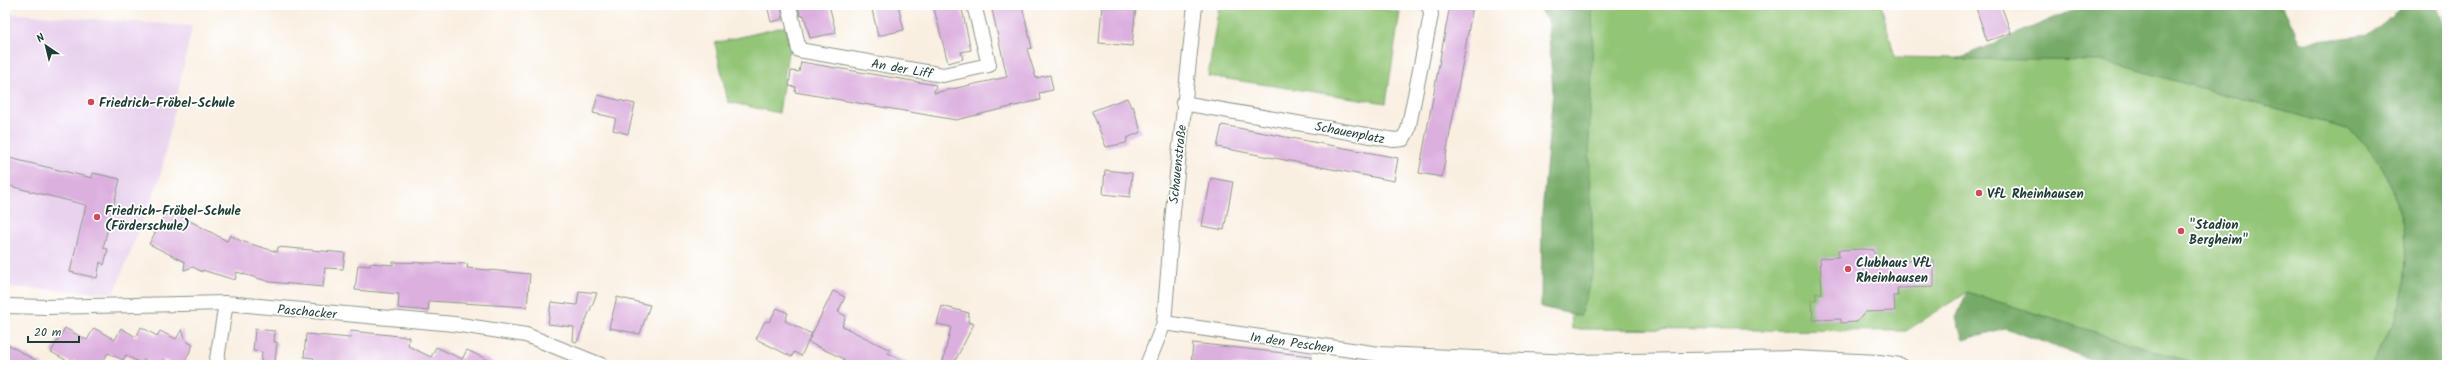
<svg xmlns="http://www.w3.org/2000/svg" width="2452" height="370" viewBox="0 0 2452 370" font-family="Kalam,sans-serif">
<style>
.built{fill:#e8d2ee}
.green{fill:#93c576;stroke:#598155}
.forest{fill:#76aa67;stroke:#4a744e}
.building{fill:#dbafde}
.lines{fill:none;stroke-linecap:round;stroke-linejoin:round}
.minor-casing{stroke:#8c968a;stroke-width:16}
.minor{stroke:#fff;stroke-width:14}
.poi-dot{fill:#d1495b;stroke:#fff;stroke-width:1.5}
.labels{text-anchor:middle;stroke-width:3.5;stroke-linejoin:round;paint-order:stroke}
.street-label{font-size:13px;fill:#1f3d34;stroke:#fff}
.poi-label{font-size:13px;font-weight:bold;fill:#1f3d34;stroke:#fff;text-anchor:start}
</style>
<rect width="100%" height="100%" fill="#fff"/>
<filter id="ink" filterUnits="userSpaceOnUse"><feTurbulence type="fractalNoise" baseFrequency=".025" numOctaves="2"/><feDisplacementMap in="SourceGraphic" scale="8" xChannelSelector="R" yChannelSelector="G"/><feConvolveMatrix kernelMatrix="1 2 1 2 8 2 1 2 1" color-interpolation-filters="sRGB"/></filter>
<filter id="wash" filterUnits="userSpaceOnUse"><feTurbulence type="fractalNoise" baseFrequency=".012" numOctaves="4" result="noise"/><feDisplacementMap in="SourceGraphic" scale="16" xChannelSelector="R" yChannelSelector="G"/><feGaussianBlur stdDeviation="0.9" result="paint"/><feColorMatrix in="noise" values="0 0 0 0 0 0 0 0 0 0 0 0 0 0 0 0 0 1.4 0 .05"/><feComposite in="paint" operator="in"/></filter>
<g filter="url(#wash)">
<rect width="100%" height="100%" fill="#f9efe1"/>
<path class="built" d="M5 13 192 26 160 178 114 293 5 287Z"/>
<path class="green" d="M1219 5H1354L1400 12 1386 103 1208 76Z
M1549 5H1881L1895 57 2105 61 2347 129C2355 136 2366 143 2372 152 2416 213 2419 307 2368 365H2200L1967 292 1906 331 1572 329 1554 18Z
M787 26 793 51 788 52 779 113 728 102 715 43Z"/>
<path class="forest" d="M1535 5H1592L1593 38 1589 143 1594 270 1580 316 1541 307 1542 213 1553 92 1548 20Z
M2085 5H2282L2301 43 2368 35 2406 5H2437L2447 34V275L2440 365H2368C2419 307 2416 213 2372 152 2366 143 2355 136 2347 129L2105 61 1957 59Z
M1967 292 2200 365H2106L2005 328 1963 340 1956 318Z"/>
<g id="blocks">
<path class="building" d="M767 5H781L783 19 771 22Z
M798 5H829L836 33 810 38 804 15 800 16Z
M871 5H898L904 30 878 36Z
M933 5H961L971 50 961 52 963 59 948 63Z
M991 5H1022L1032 48 1027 49 1036 78 1050 75 1053 90 1039 93 1040 100 956 120 795 92 796 87 789 86 791 71 799 72 801 62 936 85 934 93 1007 77Z
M1102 5H1136L1132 46 1099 43Z
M1450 5H1473L1442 177 1419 173Z
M1975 5H2001L2011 33 1987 41Z
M598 95 635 104 628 134 613 130 616 118 593 113Z
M1127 98 1131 107 1133 106 1141 132 1127 138 1126 143 1106 147 1092 111Z
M1222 125 1398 158 1394 181 1217 147Z
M5 157 92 178 93 173 120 179 103 248 108 249 104 265 100 262 97 278 70 272 86 205 5 185Z
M1105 170 1132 173 1130 197 1103 194Z
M1211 178 1233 182 1224 230 1202 226Z
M168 209 227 241 230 235 241 241 277 252 278 247 345 253 343 269 325 268 323 287 270 282 237 272 235 280 202 270V272L193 267 184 270 185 262 149 244Z
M1864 249 1874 250 1875 262 1934 260V287L1897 288 1898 296H1894L1895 311 1865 312 1857 322 1841 323V319L1813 320 1812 300H1816V293H1822L1820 258 1839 257 1838 250Z
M393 262 468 264 467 268 530 274 527 307 429 301 428 311 398 308 399 294 355 290 358 265 370 266V263L393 265Z
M579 291 597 293 577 342 573 341 574 327 548 324 551 302 577 305Z
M833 291 845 297 838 312 846 316 842 326 890 350 888 353 912 365H850L842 361 844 359 808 342Z
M617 297 650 305 640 334 609 328Z
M942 306 969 313 968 322 974 324 953 365H942L951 327 937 324Z
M777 308 788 313 785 321 812 334 801 356 794 352 792 357 756 339 765 321 769 322Z
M141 327 157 336 160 331 176 339 182 329 186 341 193 345 183 365H174L164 360 161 365H155L144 359 141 364 126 355 123 360 108 353 101 365H82L76 360 73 364 51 352 65 328 87 340 94 328 115 340 121 328 136 337Z
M255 329 275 331 274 342H277L275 362 261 361 262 352 253 351Z
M351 331 409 337 408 346 431 357 436 347 462 359 467 350 499 365H393L360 362V365H313L314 358 304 357 306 334 350 338Z
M5 343 44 365H5Z
M1193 343 1311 356 1310 365H1191Z"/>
</g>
</g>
<g filter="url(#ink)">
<use href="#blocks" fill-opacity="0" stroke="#8c968a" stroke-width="1"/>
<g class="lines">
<g class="minor-casing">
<path id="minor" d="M789 5 799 50 943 75 989 65 974 5
M1183 103 1394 140 1403 139 1408 130 1431 15 1430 7 1427 5
M5 306 46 307 226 303 454 324 526 335 601 365
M1164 323 1379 354 1574 362 1794 358 1879 362 1900 365
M216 365 226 303
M1147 365 1164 323 1173 211 1195 5"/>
</g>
<use href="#minor" class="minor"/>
</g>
</g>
<g class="poi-dot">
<circle cx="91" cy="102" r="4"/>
<circle cx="1979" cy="193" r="4"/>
<circle cx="97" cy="217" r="4"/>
<circle cx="2181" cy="231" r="4"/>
<circle cx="1848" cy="269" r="4"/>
</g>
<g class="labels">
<g class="street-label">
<text transform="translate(902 68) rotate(10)" y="5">An der Liff</text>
<text transform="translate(1350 132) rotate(11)" y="5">Schauenplatz</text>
<text transform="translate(1177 164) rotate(-84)" y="5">Schauenstraße</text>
<text transform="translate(307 311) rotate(5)" y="5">Paschacker</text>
<text transform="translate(1292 342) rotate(8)" y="5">In den Peschen</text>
</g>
<g class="poi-label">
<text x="99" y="107">Friedrich-Fröbel-Schule</text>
<text x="1987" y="198">VfL Rheinhausen</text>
<text x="105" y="215">Friedrich-Fröbel-Schule<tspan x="105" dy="15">(Förderschule)</tspan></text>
<text x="2189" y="229">"Stadion<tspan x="2189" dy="15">Bergheim"</tspan></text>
<text x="1856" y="267">Clubhaus VfL<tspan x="1856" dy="15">Rheinhausen</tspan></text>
</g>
</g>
<rect width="2452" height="370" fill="none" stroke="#fff" stroke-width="20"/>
<g transform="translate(46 46) rotate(325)" stroke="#ffffff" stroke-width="3" paint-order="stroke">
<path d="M0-3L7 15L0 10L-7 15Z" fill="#1f3d34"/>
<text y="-6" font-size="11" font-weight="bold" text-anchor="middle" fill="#1f3d34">N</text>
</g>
<path d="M28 336v6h51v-6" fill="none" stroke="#1f3d34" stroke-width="2"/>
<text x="34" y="336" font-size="12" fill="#1f3d34" stroke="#ffffff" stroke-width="3" paint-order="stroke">20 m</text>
</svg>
